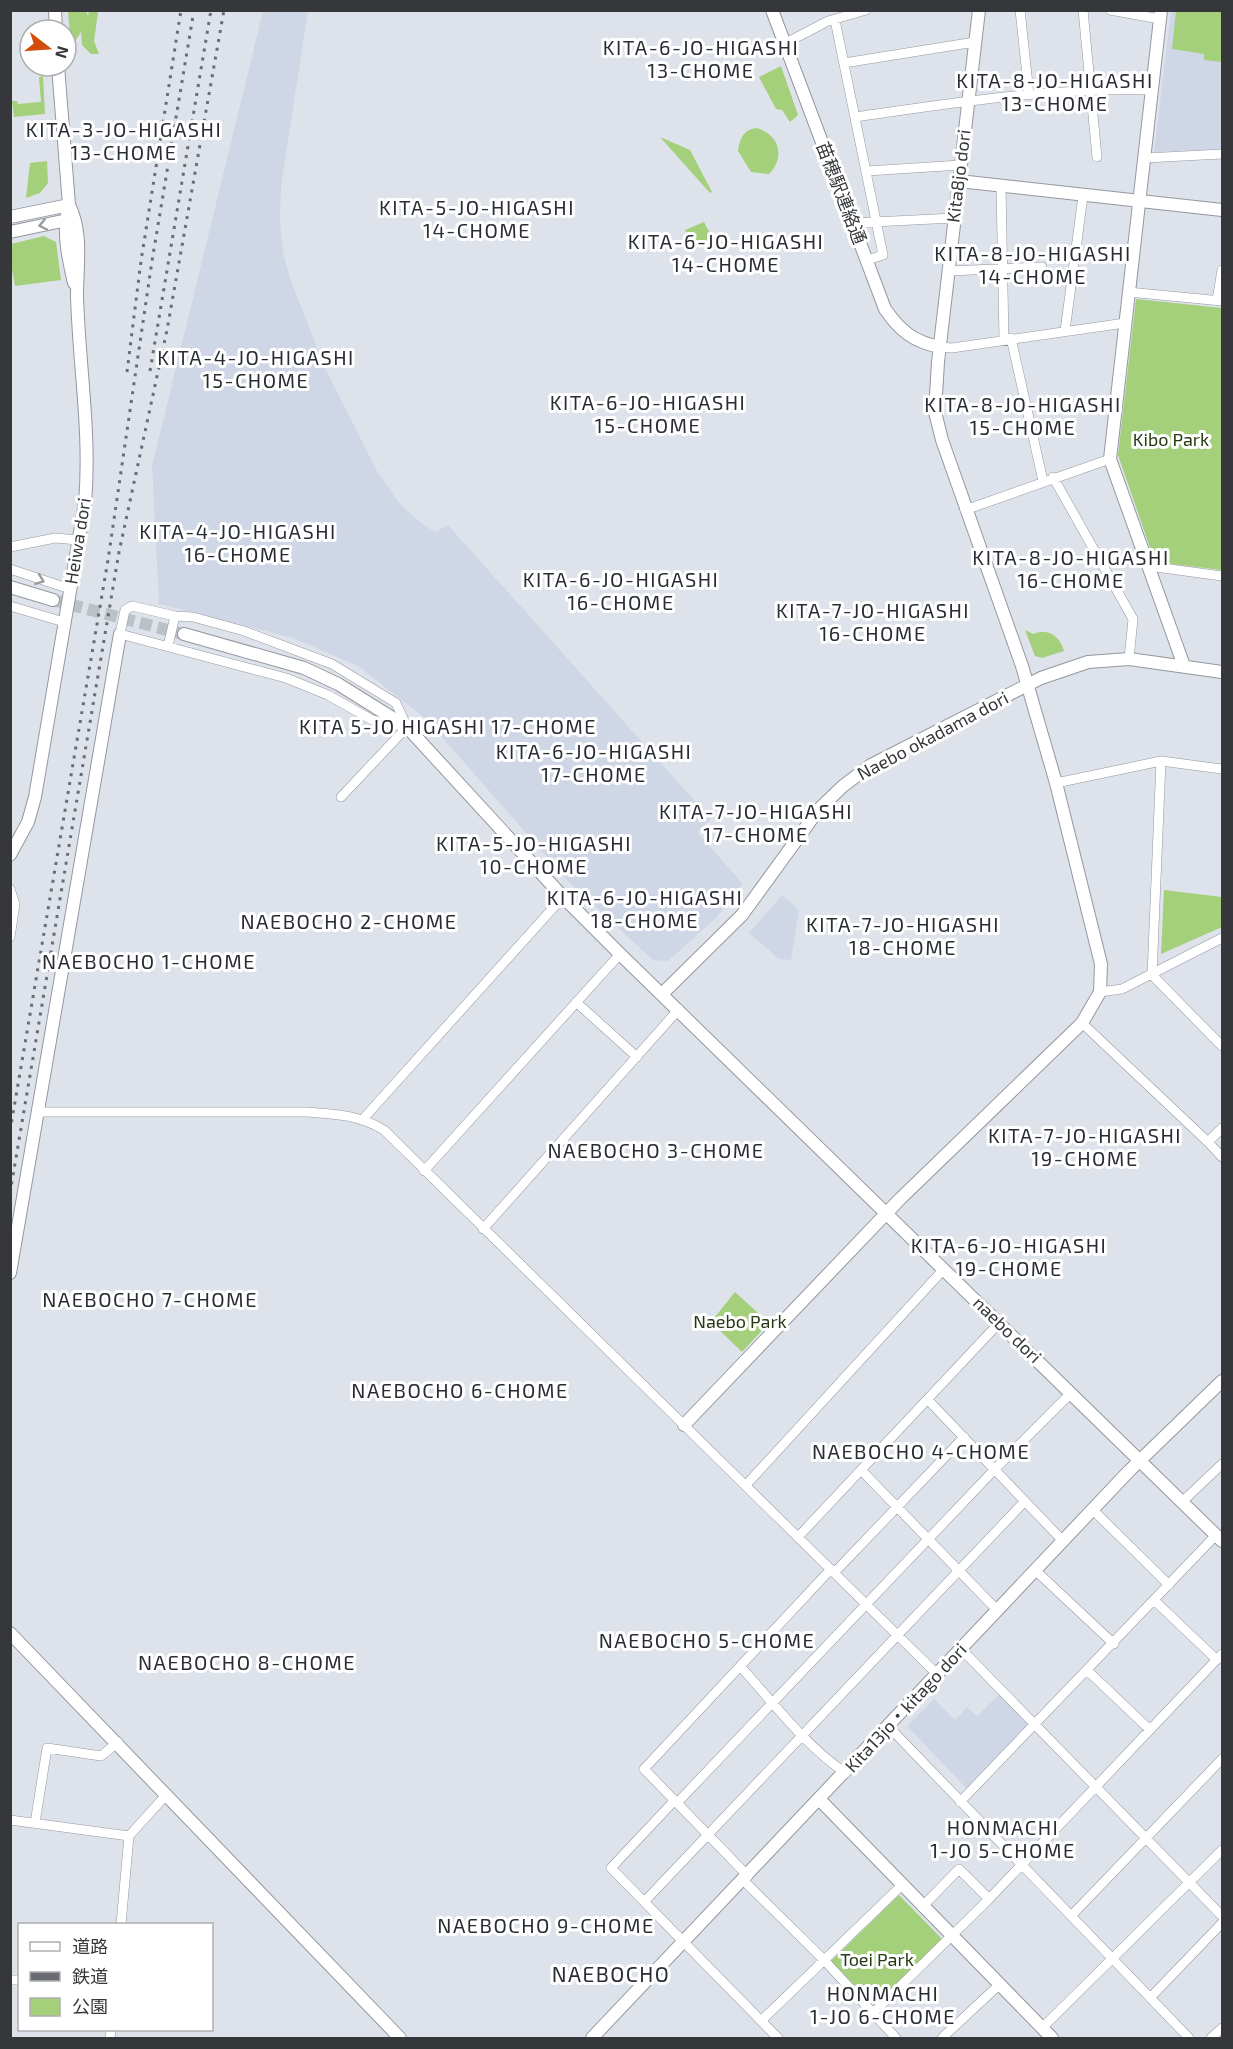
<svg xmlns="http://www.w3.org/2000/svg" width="1233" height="2049" viewBox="0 0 1233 2049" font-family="'Exo 2','Noto Sans JP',sans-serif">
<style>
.built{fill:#cfd7e6}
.green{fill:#a4cf7b}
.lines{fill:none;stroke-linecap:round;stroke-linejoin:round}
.tertiary-tunnel{stroke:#bcc1c8;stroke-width:12;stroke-dasharray:12 6;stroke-linecap:butt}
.minor-casing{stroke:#93979f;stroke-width:10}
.tertiary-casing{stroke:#93979f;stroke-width:14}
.minor{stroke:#fff;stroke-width:9}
.tertiary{stroke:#fff;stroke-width:12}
.rail{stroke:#696c71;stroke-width:3;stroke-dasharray:3 6;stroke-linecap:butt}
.oneway{stroke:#9a9b9c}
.labels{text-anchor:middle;stroke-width:6;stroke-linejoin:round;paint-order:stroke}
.street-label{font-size:18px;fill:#35373a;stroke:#fff}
.park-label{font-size:18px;fill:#273814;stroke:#fff}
.neighbourhood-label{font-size:20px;letter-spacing:1.5px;fill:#292d33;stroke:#fff}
.quarter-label{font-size:21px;letter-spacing:1.5px;fill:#292d33;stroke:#fff}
</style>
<rect width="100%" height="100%" fill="#dee3eb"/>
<path class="built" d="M263 11H308L281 186 280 221 283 252 290 278 324 366 377 471 399 503 420 522 435 532 448 525 711 819 697 832 743 884 715 919 668 961 653 960 569 882 426 719 358 666 293 638 159 604 152 466Z
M1171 11H1222V149L1154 152Z
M782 895 799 910 791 960 779 959 749 933Z
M1000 1694 1030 1724 967 1789 907 1726 934 1699 955 1720 967 1707 977 1716Z"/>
<path class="green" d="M68 11H86L88 16 89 11 98 12 94 41 99 54H91L82 45 81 32 76 40 70 37Z
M1176 11H1222V62L1204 60V54L1172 49Z
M781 66 798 115 790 122 782 110 776 109 759 77Z
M43 76 45 114 14 117 12 101H17L18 104 41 102 39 77Z
M756 128C779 134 786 157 769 174L751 172 738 151C740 139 743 130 756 128Z
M660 137 690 150 712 192 710 193Z
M47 161 48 183 40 193 26 198 30 163Z
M704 222 712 237 694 250 685 230Z
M44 236 56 242 61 280 15 286 11 265V244Z
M1136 299 1222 308V570L1155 562 1118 455Z
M1025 630 1033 634C1049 628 1060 636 1064 651L1042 658 1035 656Z
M1164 890 1222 897V927L1161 954Z
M735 1292 769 1323 742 1352 711 1322Z
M899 1895 942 1939 875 2006 831 1961Z"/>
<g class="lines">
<path class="tertiary-tunnel" d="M53 600 183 634"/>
<g class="minor-casing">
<path id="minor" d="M1020 10 1029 94
M1083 10 1097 157
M1110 10 1160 19
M835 20 883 255 867 260
M784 44 828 21 866 10
M844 63 975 42
M855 117C954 103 1051 87 1151 90
M1145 158 1222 154
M867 171 961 165
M1001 187 1004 339
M853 223 954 218
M949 271 1042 267
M1128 292 1222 301
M1217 300 1222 270
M1065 331 1083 196
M1011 338 1043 481
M940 347 952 348 1125 323
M1053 477 1133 619 1129 659
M965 510 1110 459
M10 547 55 538 78 540
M1148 566 1222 576
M10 569 70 589
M10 606 64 622
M132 606 175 616 193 617 244 631 332 664 396 703 407 727 372 720 328 695 286 678 120 634 125 610Z
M168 646 175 616
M1161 761 1152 975 1222 1046
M1056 783 1161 761 1222 769
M341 797 407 727
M10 889 15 904 10 937
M1100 992 1122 989 1222 938
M576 1002 637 1057
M1082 1023 1208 1142
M38 1112H306C335 1114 359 1115 384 1130L938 1675
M363 1119 563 897
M1222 1128 1208 1142 1222 1157
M424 1171 620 954
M483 1229 679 1009
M928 1400 1063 1541
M862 1471 998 1611
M746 1485 943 1270
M1183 1501 1222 1464
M1093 1510 1169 1585
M799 1536 999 1323
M1036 1571 1114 1644
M834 1573 964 1437
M1155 1601 1217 1660
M961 1649 1222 1916
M740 1666C771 1700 807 1748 846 1773
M1088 1671 1150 1730
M889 1727 1189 2038
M674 1801 611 1868 778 2038
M960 1802 1216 1535
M677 1803 995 1469 1071 1393
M10 1820 129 1836
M35 1823 47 1748 101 1756 118 1742
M748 1876 644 1769 831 1569
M744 1881 824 1960 896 2038
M644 1902 1025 1501
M922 1907 959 1869 989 1899
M1071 1916 1222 1759
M121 1924 129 1836 167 1794
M10 1980H20
M1150 1998 1222 1923
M874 2012 989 1899 1222 1654
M761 2021 903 1884
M1042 2028 1222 1850
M110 2038 111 2030
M942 2038 1000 1984
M1211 2038 1222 2028"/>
</g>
<g class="tertiary-casing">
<path id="tertiary" d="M55 10 56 30
M772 10 885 309C900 331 914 342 940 347
M1161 10 1110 459 1184 666
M58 66 69 205C62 231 68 257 74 283
M959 181 1222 210
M10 217 69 205
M10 232 72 219
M10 587 53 600
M184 634 304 668 338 684 407 727 563 897 620 954 1222 1541
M10 855 28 822 35 797 85 503C91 433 79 366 77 296 77 265 83 233 69 205
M663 993 742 915 819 809 843 786 871 765 1041 678 1088 662 1129 659 1222 672
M10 1273 120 634
M684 1425 900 1199 1082 1023 1100 992 1101 964 1056 783 1022 666 942 440 935 412 938 362 979 10
M10 1633 400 2038
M820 1800 1052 2038
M592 2038 1129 1471 1222 1381"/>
</g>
<use href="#minor" class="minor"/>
<use href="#tertiary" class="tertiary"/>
<path class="rail" d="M150 371 211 10
M127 372 141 261 181 10
M10 1131 108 560 152 261 194 10
M10 1193 119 552 167 330 224 10"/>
</g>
<defs><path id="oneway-chevron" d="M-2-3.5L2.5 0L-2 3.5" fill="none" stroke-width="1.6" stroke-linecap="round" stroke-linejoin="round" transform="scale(1.5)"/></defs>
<g class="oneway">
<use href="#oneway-chevron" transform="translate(43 225) rotate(168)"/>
<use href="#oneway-chevron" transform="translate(40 580) rotate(20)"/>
</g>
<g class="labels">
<g class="street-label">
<text transform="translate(959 176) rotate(-83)" y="6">Kita8jo dori</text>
<text transform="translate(841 193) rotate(69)" y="6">苗穂駅連絡通</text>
<text transform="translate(78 541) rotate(-81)" y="6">Heiwa dori</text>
<text transform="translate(933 736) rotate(-28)" y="6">Naebo okadama dori</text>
<text transform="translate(1007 1330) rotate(44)" y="6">naebo dori</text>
<text transform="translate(906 1708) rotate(-47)" y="6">Kita13jo・kitago dori</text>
</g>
<g class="park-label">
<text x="1171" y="446">Kibo Park</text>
<text x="740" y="1328">Naebo Park</text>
<text x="877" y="1966">Toei Park</text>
</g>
<g class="neighbourhood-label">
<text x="701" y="55">KITA-6-JO-HIGASHI<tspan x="701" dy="23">13-CHOME</tspan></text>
<text x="1055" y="88">KITA-8-JO-HIGASHI<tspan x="1055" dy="23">13-CHOME</tspan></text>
<text x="124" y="137">KITA-3-JO-HIGASHI<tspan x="124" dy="23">13-CHOME</tspan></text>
<text x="477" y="215">KITA-5-JO-HIGASHI<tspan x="477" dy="23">14-CHOME</tspan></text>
<text x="726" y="249">KITA-6-JO-HIGASHI<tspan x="726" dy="23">14-CHOME</tspan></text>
<text x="1033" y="261">KITA-8-JO-HIGASHI<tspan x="1033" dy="23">14-CHOME</tspan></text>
<text x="256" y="365">KITA-4-JO-HIGASHI<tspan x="256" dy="23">15-CHOME</tspan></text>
<text x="648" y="410">KITA-6-JO-HIGASHI<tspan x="648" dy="23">15-CHOME</tspan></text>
<text x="1023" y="412">KITA-8-JO-HIGASHI<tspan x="1023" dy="23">15-CHOME</tspan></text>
<text x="238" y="539">KITA-4-JO-HIGASHI<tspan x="238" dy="23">16-CHOME</tspan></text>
<text x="1071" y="565">KITA-8-JO-HIGASHI<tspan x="1071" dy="23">16-CHOME</tspan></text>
<text x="621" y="587">KITA-6-JO-HIGASHI<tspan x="621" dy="23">16-CHOME</tspan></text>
<text x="873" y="618">KITA-7-JO-HIGASHI<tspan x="873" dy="23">16-CHOME</tspan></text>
<text x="448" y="734">KITA 5-JO HIGASHI 17-CHOME</text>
<text x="594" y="759">KITA-6-JO-HIGASHI<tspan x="594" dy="23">17-CHOME</tspan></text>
<text x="756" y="819">KITA-7-JO-HIGASHI<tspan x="756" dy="23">17-CHOME</tspan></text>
<text x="534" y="851">KITA-5-JO-HIGASHI<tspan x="534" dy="23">10-CHOME</tspan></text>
<text x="645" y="905">KITA-6-JO-HIGASHI<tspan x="645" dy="23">18-CHOME</tspan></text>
<text x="349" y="929">NAEBOCHO 2-CHOME</text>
<text x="903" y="932">KITA-7-JO-HIGASHI<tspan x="903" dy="23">18-CHOME</tspan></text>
<text x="149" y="969">NAEBOCHO 1-CHOME</text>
<text x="1085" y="1143">KITA-7-JO-HIGASHI<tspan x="1085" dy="23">19-CHOME</tspan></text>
<text x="656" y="1158">NAEBOCHO 3-CHOME</text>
<text x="1009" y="1253">KITA-6-JO-HIGASHI<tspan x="1009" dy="23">19-CHOME</tspan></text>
<text x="150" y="1307">NAEBOCHO 7-CHOME</text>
<text x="460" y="1398">NAEBOCHO 6-CHOME</text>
<text x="921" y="1459">NAEBOCHO 4-CHOME</text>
<text x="707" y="1648">NAEBOCHO 5-CHOME</text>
<text x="247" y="1670">NAEBOCHO 8-CHOME</text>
<text x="1003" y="1835">HONMACHI<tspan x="1003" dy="23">1-JO 5-CHOME</tspan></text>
<text x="546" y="1933">NAEBOCHO 9-CHOME</text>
<text x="883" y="2001">HONMACHI<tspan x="883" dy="23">1-JO 6-CHOME</tspan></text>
</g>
<g class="quarter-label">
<text x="611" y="1982">NAEBOCHO</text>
</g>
</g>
<rect width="1233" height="2049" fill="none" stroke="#35373a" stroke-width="24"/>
<rect x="18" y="1923" width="195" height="108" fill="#ffffff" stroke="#aeafb0" stroke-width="1.5"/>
<rect x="30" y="1942" width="30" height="9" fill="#ffffff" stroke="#aeafb0" stroke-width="1.5"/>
<text x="72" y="1953" font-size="18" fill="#35373a">道路</text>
<rect x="30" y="1972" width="30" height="9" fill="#696c71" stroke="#aeafb0" stroke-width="1.5"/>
<text x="72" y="1983" font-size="18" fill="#35373a">鉄道</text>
<rect x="30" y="1998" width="30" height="18" fill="#a4cf7b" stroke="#aeafb0" stroke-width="1.5"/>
<text x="72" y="2013" font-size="18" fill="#35373a">公園</text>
<g transform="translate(48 48) rotate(107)"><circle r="28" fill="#ffffff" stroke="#aeafb0" stroke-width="1.5"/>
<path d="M0-4.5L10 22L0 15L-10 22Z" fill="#d24d0b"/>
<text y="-9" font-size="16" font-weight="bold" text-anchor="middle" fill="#35373a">N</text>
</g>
</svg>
